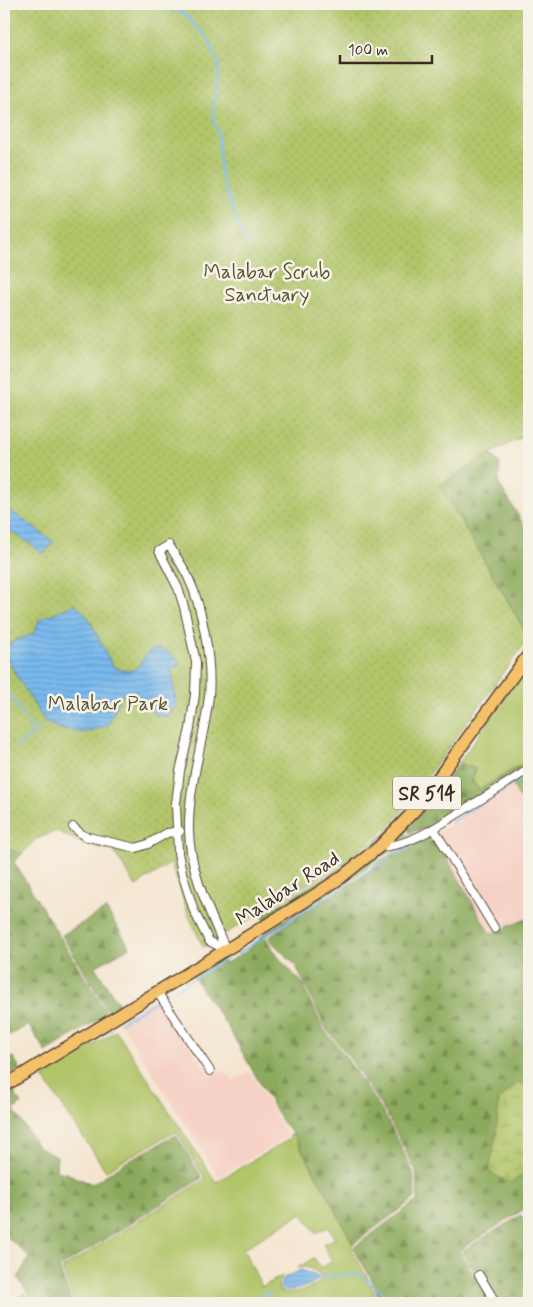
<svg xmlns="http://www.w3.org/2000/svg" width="533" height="1307" viewBox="0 0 533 1307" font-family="Mynerve,sans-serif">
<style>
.built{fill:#f6d1c5}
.grass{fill:#b1c569;stroke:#767844;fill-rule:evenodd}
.forest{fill:url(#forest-firs);stroke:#646a3e}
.wetland{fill:url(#wetland-marsh);stroke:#767844}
.park{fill:url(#park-dots);stroke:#767844}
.water{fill:url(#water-rules);stroke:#5a7286}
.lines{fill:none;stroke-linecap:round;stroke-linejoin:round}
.stream{stroke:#79baee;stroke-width:2}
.street-casing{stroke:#574639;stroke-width:10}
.primary-casing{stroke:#574639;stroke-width:14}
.street{stroke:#fff;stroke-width:8}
.primary{stroke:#f4c16a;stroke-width:11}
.labels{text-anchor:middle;stroke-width:5;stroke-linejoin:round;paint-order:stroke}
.shield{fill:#f7f3e8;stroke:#73665b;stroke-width:1}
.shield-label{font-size:19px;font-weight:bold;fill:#3b2a1e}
.park-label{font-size:20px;fill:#585131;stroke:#f7f3e8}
.street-label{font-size:20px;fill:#3b2a1e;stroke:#f7f3e8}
</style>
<defs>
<pattern id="forest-firs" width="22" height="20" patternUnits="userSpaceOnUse" patternTransform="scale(1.25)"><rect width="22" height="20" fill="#8caa5d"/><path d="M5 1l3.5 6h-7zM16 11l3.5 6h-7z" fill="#748b4c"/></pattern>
<pattern id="wetland-marsh" width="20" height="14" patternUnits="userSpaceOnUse" patternTransform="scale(1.25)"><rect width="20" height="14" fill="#b1c569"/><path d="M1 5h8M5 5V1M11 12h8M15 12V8" fill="none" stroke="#99a95b"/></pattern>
<pattern id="park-dots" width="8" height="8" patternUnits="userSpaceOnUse" patternTransform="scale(1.25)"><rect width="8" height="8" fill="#b1c569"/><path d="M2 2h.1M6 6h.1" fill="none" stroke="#99a95b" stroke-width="1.8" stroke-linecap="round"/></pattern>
<pattern id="water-rules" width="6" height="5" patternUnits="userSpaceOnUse" patternTransform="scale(1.25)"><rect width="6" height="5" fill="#79baee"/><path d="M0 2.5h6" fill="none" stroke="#6497c0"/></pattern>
</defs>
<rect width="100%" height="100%" fill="#f7f3e8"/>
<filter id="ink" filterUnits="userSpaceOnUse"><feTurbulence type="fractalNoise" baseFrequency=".02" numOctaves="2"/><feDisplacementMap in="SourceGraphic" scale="10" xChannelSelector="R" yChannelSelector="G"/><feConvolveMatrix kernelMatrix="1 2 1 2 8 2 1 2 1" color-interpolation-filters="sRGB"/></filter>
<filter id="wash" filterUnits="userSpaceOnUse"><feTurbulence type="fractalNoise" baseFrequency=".0096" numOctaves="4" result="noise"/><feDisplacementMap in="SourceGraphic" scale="20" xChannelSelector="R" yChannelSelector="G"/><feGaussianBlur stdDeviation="1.12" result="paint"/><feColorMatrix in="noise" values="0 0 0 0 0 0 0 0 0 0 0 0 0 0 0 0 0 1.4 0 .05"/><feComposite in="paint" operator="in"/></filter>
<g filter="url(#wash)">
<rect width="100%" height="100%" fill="#f4e5cf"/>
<path class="built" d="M513 786 529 814V918L490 934 434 835Z
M157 997 210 1076 215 1073 224 1071 233 1081 250 1072 288 1137 218 1177 122 1024 118 1020Z"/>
<path class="grass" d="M529 663V760L479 790 472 780 476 769 459 763Z
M116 1031 216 1182 290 1139V1135L293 1134 333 1205 353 1244 351 1249 367 1277 376 1297 364 1303H75L62 1269 204 1180 205 1178 178 1134 175 1132 125 1159 106 1171 43 1077ZM302 1213 316 1233 328 1227 335 1239 323 1244 332 1261 321 1268 314 1258 297 1268C305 1265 316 1270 322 1276L320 1282C309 1290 292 1296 279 1290L278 1287 282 1276 262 1287 243 1249Z
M25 1293 32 1303H14L17 1298Z"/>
<path class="forest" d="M491 453 500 464 499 484 529 533V637L440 485Z
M443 760 445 763 412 808 377 844 337 876 264 923 262 915 354 859 371 845 395 825Z
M529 760V766L433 826 409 833V829L459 763 476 769 472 780 479 790Z
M451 768 407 829 406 834 408 836 431 833 380 857 365 869 296 914 265 937 279 958 298 979 300 980 324 1030 345 1056 385 1116 398 1141 413 1172 415 1198 353 1244 333 1205 293 1134 282 1122 229 1029 192 975 215 961 226 963 247 951 266 932 341 882Z
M529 775V814L513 786Z
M434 835 490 934 529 918V1206L459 1250 491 1303H371L379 1298 370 1276 353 1248 418 1200 416 1171 387 1115 347 1054 326 1029 296 966 268 938 297 917 367 872 381 860Z
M4 847 22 854 14 862 107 1014 46 1052 28 1025 4 1038Z
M106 909 130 947 95 967 123 1010 110 1015 62 935Z
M13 1057 20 1069 4 1078V1061Z
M14 1092 21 1104 14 1110 38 1147 57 1156 56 1171 66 1173 92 1184 126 1162 176 1135 202 1178 59 1268 72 1303H35L18 1278 29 1257 4 1234V1096Z
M521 1215 529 1228V1303H495L462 1251Z"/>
<path class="wetland" d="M518 1083 529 1084V1171L510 1183 489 1172 496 1136 499 1100Z"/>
<path class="park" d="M4 4H529V434L491 453 440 485 529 638 393 823 352 857 203 947 188 914 171 863 136 886 113 850 83 844 57 831 36 839 22 854 4 847Z"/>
<path class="water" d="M4 506 54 542 43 554 32 545 4 527Z
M75 604 88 617 113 667C119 669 126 672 132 670 141 667 142 658 148 653 160 642 173 655 181 664L172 668 176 706 167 717 156 715 135 692 127 693 121 696 108 725 88 732H79L61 729 45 722 16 675 4 652V648L18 639 34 634 39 620Z
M301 1270 319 1277 318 1280C307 1287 293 1293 280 1288L284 1278Z"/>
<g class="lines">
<path class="stream" d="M142 4 183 13 207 37 219 65 213 118 218 134 221 177 243 238 251 243
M4 686 24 717
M34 731 40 727
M15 746 33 735V732L27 722
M451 822 529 775
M237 954 365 873 427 837
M166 995 228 958
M120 1023 157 1000
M4 1095 111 1029
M317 1277 359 1274 395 1303
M237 1303 270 1293"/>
</g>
</g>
<g filter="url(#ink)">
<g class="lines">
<g class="street-casing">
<path id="street" d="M169 545C175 555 183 566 188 577 203 608 212 662 209 696 204 741 188 785 189 831 190 873 210 912 226 950L209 941 194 911 182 873 178 853 176 803 180 771 190 729 195 694 196 662 184 607 178 588 159 551Z
M73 827 84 836 136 848 148 844 167 833 180 831
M434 829 495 929
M379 847C410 847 444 822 470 806 490 794 509 782 529 769
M158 993 210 1071
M479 1275 496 1303"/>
</g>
<g class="primary-casing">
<path id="primary" d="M4 1086 307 900 339 879 379 847 415 810 529 654"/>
</g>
<use href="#street" class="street"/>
<use href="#primary" class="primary"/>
</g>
</g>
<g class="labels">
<rect class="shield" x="393" y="776.5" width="68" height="33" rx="4"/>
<g class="shield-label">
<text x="427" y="800">SR 514</text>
</g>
<g class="park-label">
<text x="267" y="278">Malabar Scrub<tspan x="267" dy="23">Sanctuary</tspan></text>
<text x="108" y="710">Malabar Park</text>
</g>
<g class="street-label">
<text transform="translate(287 888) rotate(-33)" y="7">Malabar Road</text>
</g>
</g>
<rect width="533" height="1307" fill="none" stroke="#f7f3e8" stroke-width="20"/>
<path d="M340 55v8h92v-8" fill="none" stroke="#3b2a1e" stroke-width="2.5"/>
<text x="348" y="55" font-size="15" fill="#3b2a1e" stroke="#f7f3e8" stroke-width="4" paint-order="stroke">100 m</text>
</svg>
